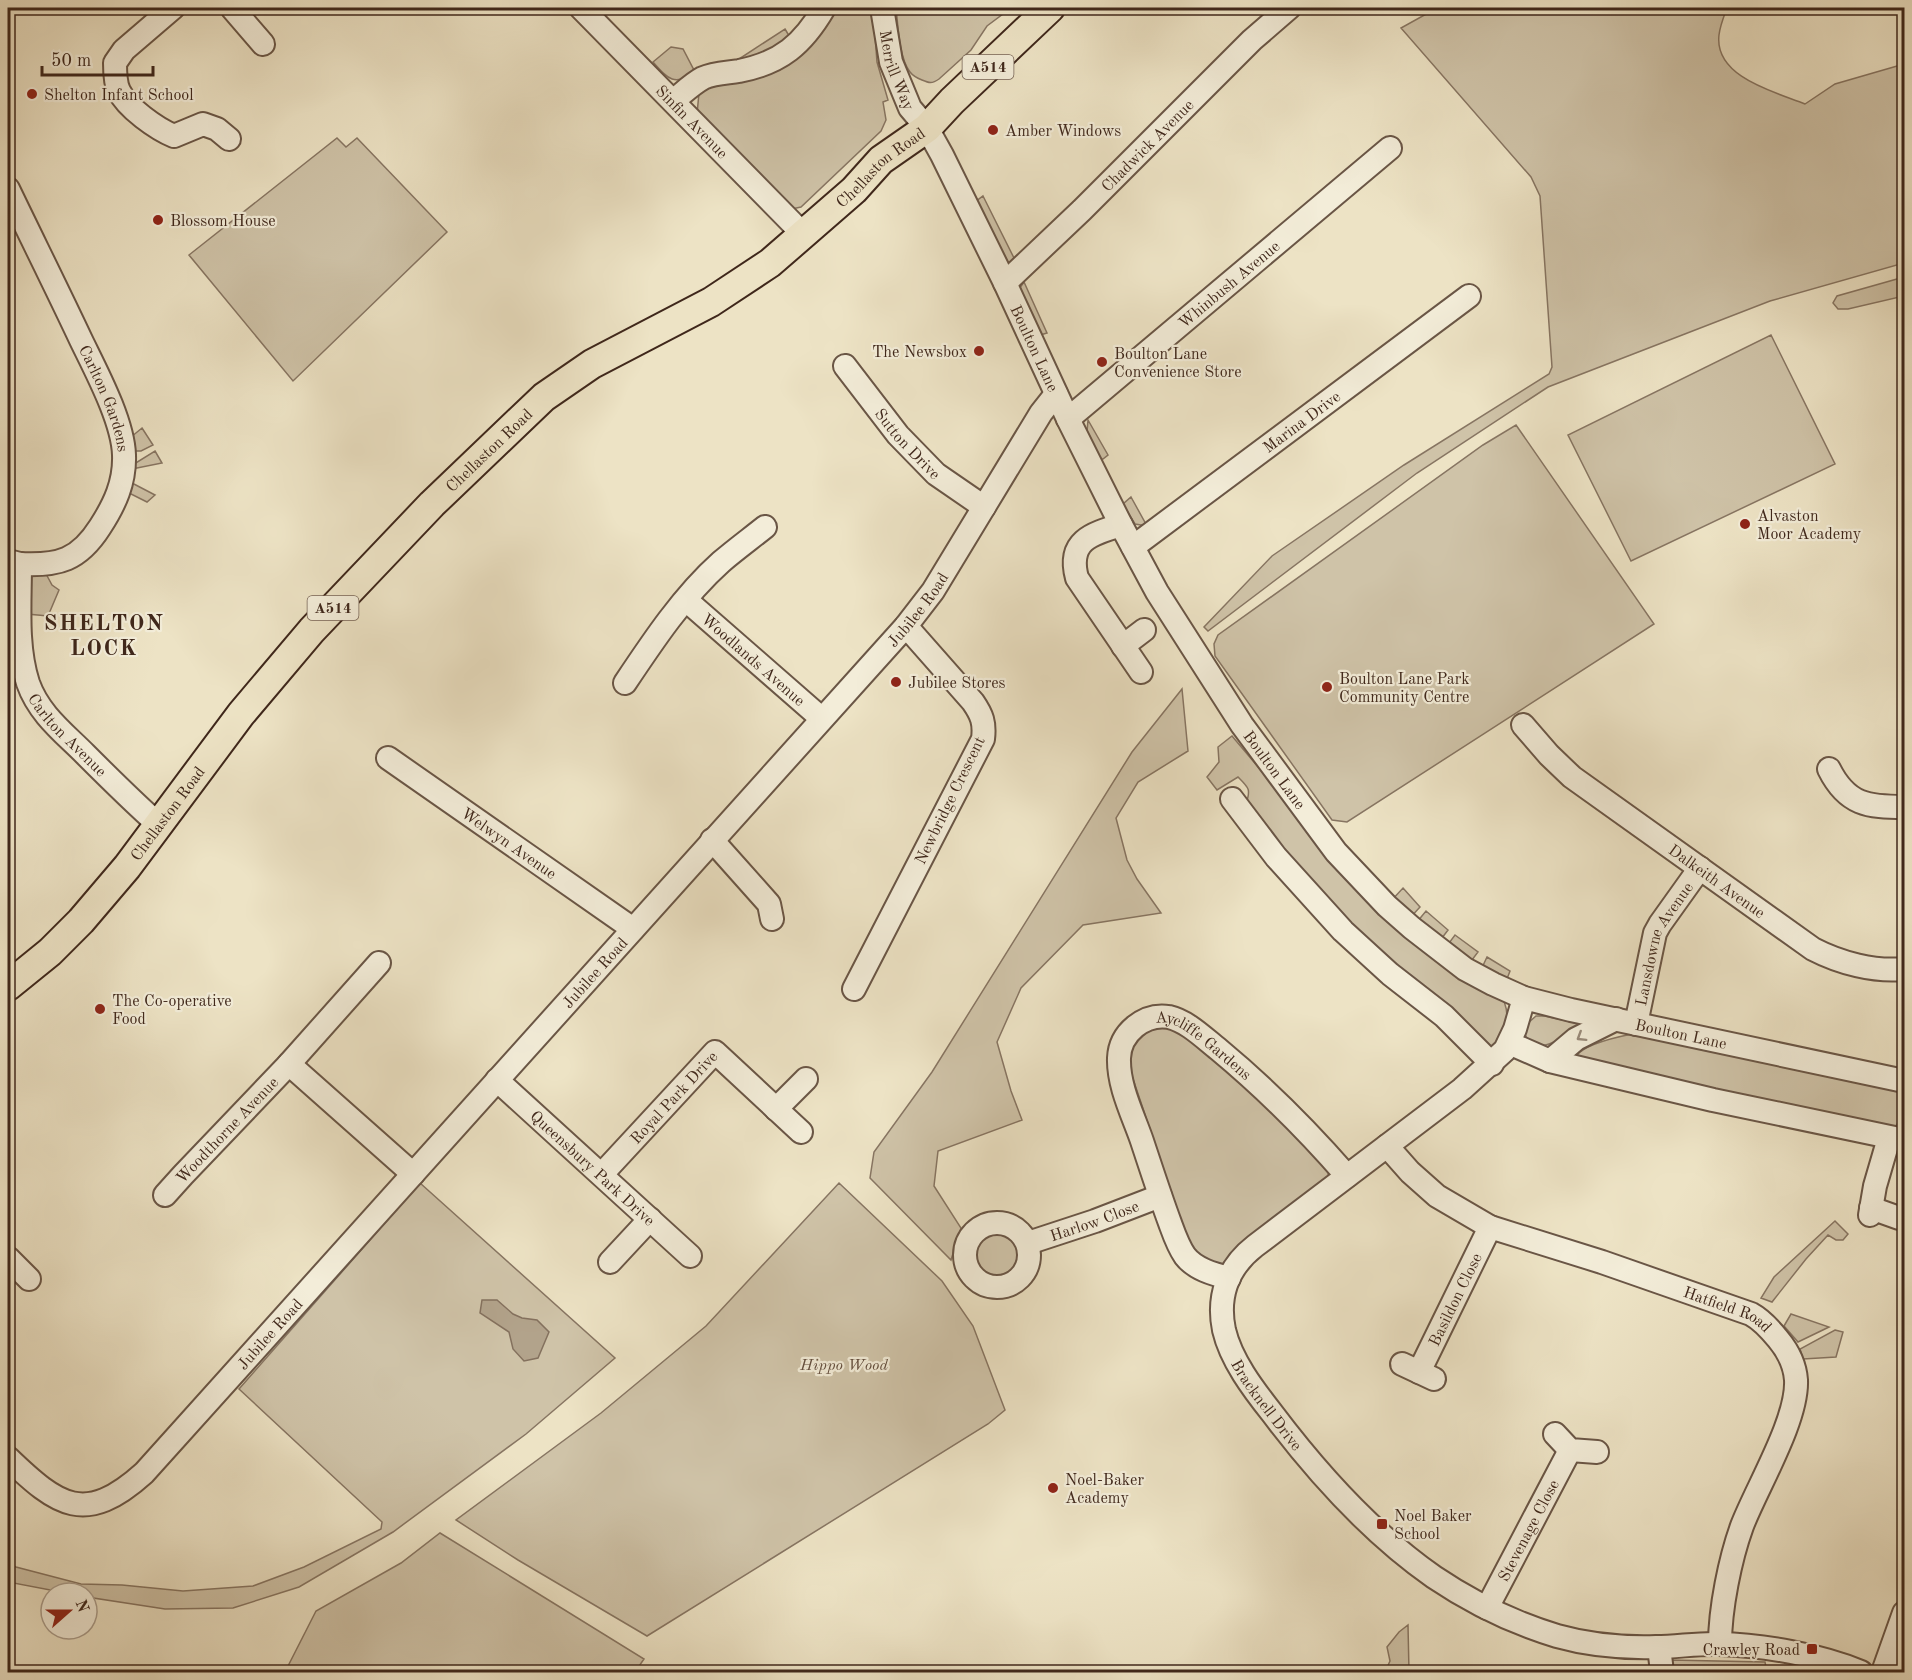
<svg xmlns="http://www.w3.org/2000/svg" width="1912" height="1680" viewBox="0 0 1912 1680" font-family="'Old Standard TT',serif">
<style>
.green{fill:#cfc3a8;stroke:#877562;stroke-width:1.5}
.water{fill:#b2a38b;stroke:#84715e;stroke-width:1.5}
.lines{fill:none;stroke-linecap:round;stroke-linejoin:round}
.minor-casing{stroke:#6a5646;stroke-width:26}
.major-casing{stroke:#3f271b;stroke-width:32}
.minor{stroke:#f3edd9;stroke-width:22}
.major{stroke:#ede3c5;stroke-width:28}
.oneway{stroke:#998a7a}
.poi-dot{fill:#8f2418;stroke:#f3edd9;stroke-width:2}
.labels{text-anchor:middle;stroke-width:4.5;stroke-linejoin:round;paint-order:stroke}
.shield{fill:#f3edd9;stroke:#756254;stroke-width:1.5}
.shield-label{font-size:15px;font-weight:bold;fill:#3f271b}
.street-label{font-size:16px;fill:#3f271b;stroke:#f3edd9}
.poi-label{font-size:16px;fill:#3f271b;stroke:#f3edd9;text-anchor:start}
.park-label{font-size:16px;font-style:italic;fill:#634e3e;stroke:#f3edd9}
.district-label{font-size:22px;font-weight:bold;letter-spacing:1.5px;fill:#3f271b;stroke:#f3edd9}
</style>
<rect width="100%" height="100%" fill="#ede3c5"/>
<filter id="stains"><feTurbulence type="fractalNoise" baseFrequency=".00333" numOctaves="4"/><feColorMatrix values="0 0 0 0 .2 0 0 0 0 .09 0 0 0 0 .02 0 0 0 .5 -.17"/></filter>
<radialGradient id="worn" r=".72"><stop offset=".6" stop-color="#630" stop-opacity="0"/><stop offset="1" stop-color="#630" stop-opacity=".3"/></radialGradient>
<path class="green" d="M833 8H873L877 62 888 100 883 102 886 120 881 131 801 207 787 210 697 114 699 93 705 86 735 75Z
M896 8H1011L987 26 971 50 939 79C932 84 929 83 922 80 917 78 913 76 910 72 899 58 898 25 896 8Z
M1437 8H1727C1724 16 1720 26 1719 35 1714 77 1775 92 1805 104L1835 84 1904 64V263L1770 301 1548 387 1417 473 1208 631 1204 627 1272 556 1404 465 1549 374 1552 367 1540 196 1531 177 1401 28Z
M785 29 794 44 744 66 739 59Z
M671 47 683 49 696 74C673 85 669 80 653 62Z
M337 138 346 147 357 138 447 232 293 381 189 255Z
M983 196 1015 260 1009 264 975 202Z
M1904 277V296L1848 309H1838L1833 303 1837 296Z
M1024 282 1047 333 1040 335 1019 289Z
M1771 335 1835 464 1631 561 1568 435Z
M1088 420 1108 455 1103 459H1100L1087 432Z
M1516 425 1654 624 1347 822 1332 820 1215 656 1214 644 1218 635 1483 445Z
M142 428 153 445 141 451H131V437Z
M155 451 162 463 132 469 134 464Z
M132 483 155 495 147 502 129 493 128 484Z
M1131 497 1147 526 1135 524 1123 504Z
M45 572 52 585 59 590 48 616 27 614 29 575Z
M1182 689 1188 751 1138 782 1116 818 1127 860 1137 879 1161 913 1083 925 1021 988 997 1042 1011 1091 1022 1120 938 1151 934 1186 961 1228 951 1260 870 1178 874 1152 932 1072 1132 752Z
M1232 736 1280 793 1504 1001C1511 1020 1506 1033 1493 1047L1488 1046 1346 926 1246 804C1251 789 1249 788 1238 777L1217 790 1207 777 1219 762 1218 747Z
M1403 888 1420 907 1409 919 1391 901Z
M1426 911 1448 930 1439 942 1417 922Z
M1455 935 1478 952 1469 964 1446 947Z
M1487 957 1510 971 1505 984 1480 972Z
M1536 1016H1545L1580 1024C1566 1035 1535 1062 1524 1032L1527 1024Z
M1173 1025 1227 1066 1329 1169 1328 1176 1324 1184 1223 1266 1205 1264 1188 1242 1129 1067V1050L1146 1031Z
M1632 1034 1901 1092C1905 1103 1903 1119 1894 1128L1878 1129 1576 1056C1585 1044 1617 1037 1632 1034Z
M420 1183 615 1358 526 1434 393 1532 299 1587 233 1608 165 1609 87 1597V1593H66L8 1582V1563L16 1567 81 1584 122 1585 183 1591 253 1586 304 1567 381 1529 382 1522 239 1389Z
M839 1183 942 1281 973 1326 1005 1410 988 1424 647 1636 518 1560 456 1520 601 1413 706 1326Z
M1835 1221 1848 1234 1843 1240H1836L1828 1235 1806 1259 1772 1302 1761 1298 1774 1277Z
M970 1255a27 27 0 1 1 54 0a27 27 0 1 1-54 0Z
M1791 1314 1829 1327 1798 1342 1784 1326Z
M1835 1330 1843 1332 1836 1357 1803 1359 1800 1349Z
M440 1533 644 1659 635 1672H285L316 1611 401 1563Z
M1408 1625 1409 1672H1385L1390 1661 1387 1647 1399 1632Z
M1670 1660 1765 1662 1767 1672H1668Z"/>
<path class="water" d="M482 1300H497L513 1314 522 1318 537 1320 549 1332 538 1358 524 1361 513 1349 509 1332 480 1313Z"/>
<g class="lines">
<g class="minor-casing">
<g id="minor">
<path d="M173 8 124 50 115 63C115 71 115 83 119 91 127 108 157 129 174 136L203 124 217 129 229 139"/>
<path d="M232 8 263 44"/>
<path id="s1" d="M581 8 803 234"/>
<path id="s2" d="M882 8 891 62 910 108 927 128 942 155 1005 283 1068 419 1121 525 1157 592 1242 725 1336 852 1387 906 1412 928 1465 969 1493 984 1524 998 1571 1010 1904 1081"/>
<path d="M673 101C683 93 692 84 703 78 714 73 726 73 739 71 781 63 803 44 824 8"/>
<path id="s3" d="M8 189C32 239 57 289 81 340 96 371 123 421 124 455 125 482 115 504 100 527 79 560 59 566 20 564"/>
<path id="s4" d="M1005 283 1082 210 1252 40 1289 8"/>
<path id="s5" d="M845 366 898 435 936 474 984 507"/>
<path id="s6" d="M1068 419 1390 148"/>
<path d="M1121 525C1091 534 1067 541 1077 578L1141 672"/>
<path id="s7" d="M1133 547 1469 296"/>
<path id="s8" d="M8 561 20 564C20 603 16 646 28 683 39 714 63 732 85 754 109 778 133 802 158 824"/>
<path id="s9" d="M686 600 821 718"/>
<path d="M1123 646 1144 630"/>
<path d="M625 683C653 641 683 596 721 562 735 550 750 539 765 527"/>
<path id="s10" d="M1523 725 1549 755 1572 777 1813 949C1840 963 1874 972 1904 969"/>
<path id="s11" d="M388 758 633 929"/>
<path d="M1829 769C1847 805 1868 807 1904 807"/>
<path d="M1232 799 1276 857 1343 931 1390 974 1444 1016 1492 1064"/>
<path d="M712 840 769 904 772 919"/>
<path d="M854 989 983 739C985 723 982 715 973 702L906 626"/>
<path id="s12" d="M1524 998 1515 1029 1505 1050 1462 1089 1255 1246C1228 1267 1217 1296 1224 1330 1231 1360 1253 1389 1272 1413 1318 1474 1371 1533 1434 1577 1471 1602 1514 1623 1557 1636 1589 1645 1622 1648 1656 1647 1677 1647 1698 1643 1719 1644 1762 1645 1821 1655 1861 1672"/>
<path id="s13" d="M1636 1024 1655 933 1660 924 1700 868"/>
<path d="M1509 1043 1550 1061 1713 1100 1904 1140"/>
<path d="M1550 1061 1576 1039 1616 1019"/>
<path d="M289 1064 413 1174"/>
<path id="s14" d="M497 1080 690 1256"/>
<path d="M776 1109 806 1079"/>
<path id="s15" d="M1387 1146 1410 1172 1437 1196 1490 1227 1602 1262 1751 1314C1762 1320 1770 1329 1778 1339 1788 1351 1795 1365 1796 1380 1798 1420 1757 1487 1742 1526 1730 1559 1720 1609 1720 1644"/>
<path id="s16" d="M602 1174 715 1052 801 1132"/>
<path id="s17" d="M165 1195 183 1175 289 1064 379 963"/>
<path d="M1871 1208 1899 1218"/>
<path d="M1870 1215 1875 1186 1889 1138"/>
<circle cx="997" cy="1255" r="32"/>
<path id="s18" d="M1028 1243 1095 1221 1160 1196"/>
<path d="M8 1258 29 1279"/>
<path d="M610 1262 650 1219"/>
<path id="s19" d="M1229 1278C1213 1274 1195 1269 1185 1256 1178 1246 1174 1234 1170 1223 1160 1196 1151 1168 1142 1141 1133 1115 1118 1086 1119 1058 1120 1033 1144 1013 1169 1017 1187 1021 1204 1038 1218 1049 1265 1088 1307 1130 1347 1176"/>
<path d="M1402 1364 1434 1379"/>
<path id="s20" d="M1419 1372 1490 1227"/>
<path d="M1555 1434 1570 1450 1597 1452"/>
<path id="s21" d="M8 1458C58 1506 85 1526 144 1473L906 626 933 591 1041 413 1056 394"/>
<path id="s22" d="M1487 1608 1570 1450"/>
<path d="M1659 1647 1662 1672"/>
<path d="M1883 1672 1904 1613"/>
</g>
</g>
<g class="major-casing">
<g id="major">
<path id="s23" d="M8 986 50 952 81 921 127 867 241 714 312 630 432 504 544 397 592 364 711 302 770 263 854 190 881 160 927 128 952 101 1050 8"/>
</g>
</g>
<use href="#minor" class="minor"/>
<use href="#major" class="major"/>
</g>
<defs><path id="oneway-chevron" d="M-2-3.5L2.5 0L-2 3.5" fill="none" stroke-width="1.6" stroke-linecap="round" stroke-linejoin="round" transform="scale(1.5)"/></defs>
<use class="oneway" href="#oneway-chevron" transform="translate(1581 1037) rotate(148)"/>
<g class="poi-dot">
<circle cx="32" cy="94" r="6"/>
<circle cx="993" cy="130" r="6"/>
<circle cx="158" cy="220" r="6"/>
<circle cx="979" cy="351" r="6"/>
<circle cx="1102" cy="362" r="6"/>
<circle cx="1745" cy="524" r="6"/>
<circle cx="896" cy="682" r="6"/>
<circle cx="1327" cy="687" r="6"/>
<circle cx="100" cy="1009" r="6"/>
<circle cx="1053" cy="1488" r="6"/>
<rect x="1376" y="1518" width="12" height="12" rx="3"/>
<rect x="1806" y="1643" width="12" height="12" rx="3"/>
</g>
<g class="labels">
<g class="shield">
<rect x="962.5" y="55" width="51" height="24" rx="4.5"/>
<rect x="307.5" y="596" width="51" height="24" rx="4.5"/>
</g>
<g class="shield-label">
<text x="988" y="72">A514</text>
<text x="333" y="613">A514</text>
</g>
<g class="street-label">
<text dy="6" stroke="none"><textPath href="#s2" startOffset="64">Merrill Way</textPath></text>
<text dy="6" stroke="none"><textPath href="#s1" startOffset="159">Sinfin Avenue</textPath></text>
<text dy="6" stroke="none"><textPath href="#s4" startOffset="198">Chadwick Avenue</textPath></text>
<text dy="6" stroke="none"><textPath href="#s23" startOffset="1208">Chellaston Road</textPath></text>
<text dy="6" stroke="none"><textPath href="#s6" startOffset="210">Whinbush Avenue</textPath></text>
<text dy="6" stroke="none"><textPath href="#s2" startOffset="376">Boulton Lane</textPath></text>
<text dy="6" stroke="none"><textPath href="#s3" startOffset="231">Carlton Gardens</textPath></text>
<text dy="6" stroke="none"><textPath href="#s7" startOffset="210">Marina Drive</textPath></text>
<text dy="6" stroke="none"><textPath href="#s5" startOffset="100">Sutton Drive</textPath></text>
<text dy="6" stroke="none"><textPath href="#s23" startOffset="722">Chellaston Road</textPath></text>
<text dy="6" stroke="none"><textPath href="#s21" startOffset="1320">Jubilee Road</textPath></text>
<text dy="6" stroke="none"><textPath href="#s9" startOffset="90">Woodlands Avenue</textPath></text>
<text dy="6" stroke="none"><textPath href="#s8" startOffset="198">Carlton Avenue</textPath></text>
<text dy="6" stroke="none"><textPath href="#s2" startOffset="862">Boulton Lane</textPath></text>
<text transform="translate(949 800) rotate(-64)" y="6">Newbridge Crescent</text>
<text dy="6" stroke="none"><textPath href="#s23" startOffset="236">Chellaston Road</textPath></text>
<text dy="6" stroke="none"><textPath href="#s11" startOffset="148">Welwyn Avenue</textPath></text>
<text dy="6" stroke="none"><textPath href="#s10" startOffset="250">Dalkeith Avenue</textPath></text>
<text dy="6" stroke="none"><textPath href="#s13" startOffset="86">Lansdowne Avenue</textPath></text>
<text dy="6" stroke="none"><textPath href="#s21" startOffset="834">Jubilee Road</textPath></text>
<text dy="6" stroke="none"><textPath href="#s2" startOffset="1366">Boulton Lane</textPath></text>
<text dy="6" stroke="none"><textPath href="#s19" startOffset="376">Aycliffe Gardens</textPath></text>
<text dy="6" stroke="none"><textPath href="#s16" startOffset="105">Royal Park Drive</textPath></text>
<text dy="6" stroke="none"><textPath href="#s17" startOffset="90">Woodthorne Avenue</textPath></text>
<text dy="6" stroke="none"><textPath href="#s14" startOffset="130">Queensbury Park Drive</textPath></text>
<text dy="6" stroke="none"><textPath href="#s18" startOffset="70">Harlow Close</textPath></text>
<text dy="6" stroke="none"><textPath href="#s20" startOffset="81">Basildon Close</textPath></text>
<text dy="6" stroke="none"><textPath href="#s15" startOffset="384">Hatfield Road</textPath></text>
<text dy="6" stroke="none"><textPath href="#s21" startOffset="348">Jubilee Road</textPath></text>
<text dy="6" stroke="none"><textPath href="#s12" startOffset="555">Bracknell Drive</textPath></text>
<text dy="6" stroke="none"><textPath href="#s22" startOffset="88">Stevenage Close</textPath></text>
</g>
<g class="poi-label">
<text x="44" y="100">Shelton Infant School</text>
<text x="1005" y="136">Amber Windows</text>
<text x="170" y="226">Blossom House</text>
<text x="967" y="357" text-anchor="end">The Newsbox</text>
<text x="1114" y="359">Boulton Lane<tspan x="1114" dy="18">Convenience Store</tspan></text>
<text x="1757" y="521">Alvaston<tspan x="1757" dy="18">Moor Academy</tspan></text>
<text x="1339" y="684">Boulton Lane Park<tspan x="1339" dy="18">Community Centre</tspan></text>
<text x="908" y="688">Jubilee Stores</text>
<text x="112" y="1006">The Co-operative<tspan x="112" dy="18">Food</tspan></text>
<text x="1065" y="1485">Noel-Baker<tspan x="1065" dy="18">Academy</tspan></text>
<text x="1394" y="1521">Noel Baker<tspan x="1394" dy="18">School</tspan></text>
<text x="1800" y="1655" text-anchor="end">Crawley Road</text>
</g>
<g class="park-label">
<text x="844" y="1370">Hippo Wood</text>
</g>
<g class="district-label">
<text x="104" y="630">SHELTON<tspan x="104" dy="25">LOCK</tspan></text>
</g>
</g>
<rect width="1912" height="1680" fill="none" stroke="#ede3c5" stroke-width="30"/>
<rect x="9" y="9" width="1894" height="1662" fill="none" stroke="#3f271b" stroke-width="3"/>
<rect x="15" y="15" width="1882" height="1650" fill="none" stroke="#3f271b" stroke-width="1.5"/>
<g transform="translate(69 1611) rotate(69)"><circle r="28" fill="#f3edd9" stroke="#ab9e8d" stroke-width="1.5"/>
<path d="M0-4.5L10 22L0 15L-10 22Z" fill="#8f2418"/>
<text y="-9" font-size="16" font-weight="bold" text-anchor="middle" fill="#3f271b">N</text>
</g>
<path d="M42 66v9h111v-9" fill="none" stroke="#3f271b" stroke-width="3"/>
<text x="51" y="66" font-size="18" fill="#3f271b" stroke="#f3edd9" stroke-width="4.5" paint-order="stroke">50 m</text>
<rect width="100%" height="100%" filter="url(#stains)"/>
<rect width="100%" height="100%" fill="url(#worn)"/>
</svg>
